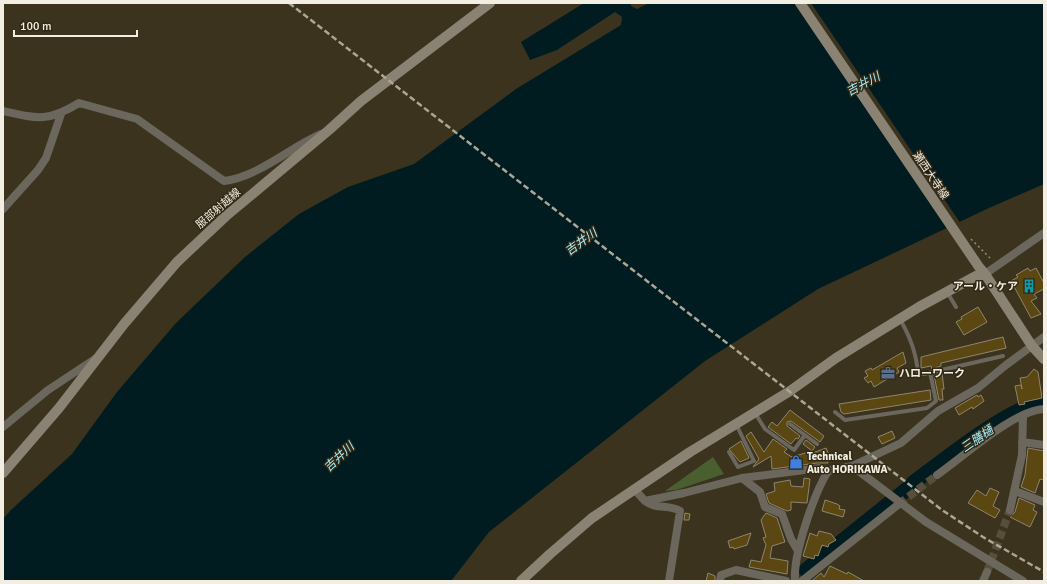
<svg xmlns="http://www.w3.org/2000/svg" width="1047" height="584" viewBox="0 0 1047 584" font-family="Signika,'Noto Sans JP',sans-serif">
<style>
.green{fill:#495f30}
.water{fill:#001c20}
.pier{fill:#3b331e}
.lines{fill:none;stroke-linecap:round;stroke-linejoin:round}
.river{stroke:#001c20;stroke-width:15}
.building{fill:#5a4711;stroke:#8e856e}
.street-tunnel{stroke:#574f3b;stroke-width:8;stroke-dasharray:8 4;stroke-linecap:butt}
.path{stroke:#938c7b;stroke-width:1.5;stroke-dasharray:2 3;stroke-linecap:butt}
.lane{stroke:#6b675d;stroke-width:4}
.street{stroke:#6b675d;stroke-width:8}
.secondary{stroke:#8a8374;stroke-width:10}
.rail{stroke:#aca697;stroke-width:2.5;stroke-dasharray:6 3;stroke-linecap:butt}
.labels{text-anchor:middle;stroke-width:3;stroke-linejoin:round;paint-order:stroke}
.street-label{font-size:11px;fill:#f3eee2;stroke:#312915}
.poi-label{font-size:11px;font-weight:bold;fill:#f3eee2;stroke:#312915;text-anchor:start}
.water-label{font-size:12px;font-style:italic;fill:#a7effc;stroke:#312915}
</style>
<rect width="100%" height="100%" fill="#3b331e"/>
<path class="green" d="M713 457 724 474 676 490 665 491Z"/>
<path class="water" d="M584 3H631V6L637 9 649 3H1044V184L989 208 818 289 705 361 489 532 451 581H3V519L11 510 72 454 117 392 176 323 245 257 299 214 348 187 414 164 516 89 621 25 622 17 615 12 557 50 530 60 521 42Z"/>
<path class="pier" d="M795 3H811L961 224 948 230Z"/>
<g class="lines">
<path class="river" d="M913 483C940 463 1014 403 1044 403
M806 570 907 489"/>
</g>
<path class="building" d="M1028 268 1030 271 1036 268 1044 283V289L1034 294 1037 298 1031 301 1041 314 1031 318 1011 281 1018 277 1016 275Z
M978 307 987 322 964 335 956 322 962 319 961 317Z
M1003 337 1006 348 941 363V366L932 369 931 366 921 368V357Z
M903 352 906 363 897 368 899 372 874 387 871 381 868 383 864 378 868 376 865 371 871 368 872 370Z
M1034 369 1038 372 1042 398 1024 402 1025 404 1019 405 1015 386 1021 385 1022 389 1020 378 1027 377Z
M942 373 944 389H942L943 400H939L934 375Z
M930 390 931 400 844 414 841 412 839 404Z
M977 395 978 397 981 395 984 401 973 409 972 407 959 415 955 408Z
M790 410 824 436 820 442 791 421 787 422V426L800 436 798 439 796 438 791 444 768 427 772 422 777 426Z
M892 431 895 438 882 444 878 437Z
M751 432 764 452 773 439 787 449 784 452 792 457 812 451 810 454 826 448 830 457H827L828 463H817L772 469 771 456 753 467 759 459 746 436Z
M806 440 815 447 812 451 803 444Z
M741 441 749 458 740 462 729 449Z
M1028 448 1044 451V480L1040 479 1035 493 1021 487 1025 475Z
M804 478 810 479 807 503 791 502V510L787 511 769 503 766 494 775 491 774 483 790 480 791 486 803 487Z
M990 488 999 492 993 506 1000 510 995 518 968 503 977 490 986 496Z
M1019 498 1035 505 1033 510 1037 512 1030 527 1010 517 1015 512Z
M825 500 837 504 840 506 839 509 845 510 843 517 822 511Z
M685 513 690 514 689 520H684Z
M766 513 777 518 785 542 772 546 770 558 788 561 787 574 749 567 751 560 761 562 766 545 763 538 766 537 761 520Z
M819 531 831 534 836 540 829 544 828 547 822 545 818 556 815 555 814 559 803 556 810 533 817 536Z
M751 533 747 545 734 549 733 547 730 548 728 541Z
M830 566 847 574 848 572 864 581H812L821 573 824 577Z
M708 573 715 576V581H706Z"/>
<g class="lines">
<path class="street-tunnel" d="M899 504 937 475
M987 572 1010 510"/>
<path class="path" d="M971 239 991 259"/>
<path class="lane" d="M947 292 956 307
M900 319C910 337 916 352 918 373L924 374 1003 356
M835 412 845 420 927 408 936 401 930 372
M755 413 765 429 794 450 805 435
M790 424 817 444
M729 452 738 467 754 461 736 424"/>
<path class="street" d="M3 111C38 119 48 122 79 103L137 119 224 181C260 176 289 148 321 134
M3 209 38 170 46 158 61 114
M985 274 1044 233
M3 427 48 390 95 359
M1022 442 1044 445
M852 466 926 522 1023 581
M937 475C963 457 1014 410 1044 409
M742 478 760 492 765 507 782 514 791 539 798 551
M635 490 645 501 684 493 742 478 820 468 828 471
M1015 491 1044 502
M645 501C657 510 668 504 680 511L669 581
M1010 510 1022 455 1023 416
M720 581 721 575 736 570 786 581
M795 581C793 554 814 494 828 471L852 466 901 443 938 411 978 388 1006 365 1044 337
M802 581 899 504
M983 581 987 572"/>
<path class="secondary" d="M800 3 979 267 985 274 1032 346 1044 359
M3 473 59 408 124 324 177 262 226 216 329 130 361 101 490 3
M521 581 550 554 592 518 690 452 790 391 836 358 919 307 976 276 985 274"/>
<path class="rail" d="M289 3 942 510 983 537 1044 572"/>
</g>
<defs>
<g id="building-bare" transform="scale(1.08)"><path d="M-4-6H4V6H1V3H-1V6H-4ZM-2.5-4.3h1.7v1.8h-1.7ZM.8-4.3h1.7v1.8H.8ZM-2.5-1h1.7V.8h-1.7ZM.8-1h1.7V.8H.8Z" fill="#0f9aa8" stroke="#312915" stroke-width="2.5" paint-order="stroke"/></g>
<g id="office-bare" transform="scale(1.08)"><path d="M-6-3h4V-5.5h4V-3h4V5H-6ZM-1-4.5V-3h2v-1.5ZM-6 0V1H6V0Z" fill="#5c6f8a" stroke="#312915" stroke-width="2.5" paint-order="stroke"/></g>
<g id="shop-bare" transform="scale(1.08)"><path d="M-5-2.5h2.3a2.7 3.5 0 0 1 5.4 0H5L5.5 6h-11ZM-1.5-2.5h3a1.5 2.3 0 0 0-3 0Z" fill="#3f7fe0" stroke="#312915" stroke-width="2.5" paint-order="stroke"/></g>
</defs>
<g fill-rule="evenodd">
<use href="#building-bare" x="1029" y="286"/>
<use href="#office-bare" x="888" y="373"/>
<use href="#shop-bare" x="796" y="462"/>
</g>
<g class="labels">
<g class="street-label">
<text transform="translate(931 175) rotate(56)" y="4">瀬西大寺線</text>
<text transform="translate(218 208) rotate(-41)" y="4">服部射越線</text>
</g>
<g class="poi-label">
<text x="1018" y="290" text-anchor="end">アール・ケア</text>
<text x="899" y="377">ハローワーク</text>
<text x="807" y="460">Technical<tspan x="807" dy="13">Auto HORIKAWA</tspan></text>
</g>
<g class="water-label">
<text transform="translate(863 84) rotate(-28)" y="4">吉井川</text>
<text transform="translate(581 242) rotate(-36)" y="4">吉井川</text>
<text transform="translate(977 439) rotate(-35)" y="4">三膳樋</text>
<text transform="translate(339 457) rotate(-43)" y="4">吉井川</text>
</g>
</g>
<rect width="1047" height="584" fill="none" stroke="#f3eee2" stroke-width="8"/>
<path d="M14 30v6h123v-6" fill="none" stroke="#f3eee2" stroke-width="2"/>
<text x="20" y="30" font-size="12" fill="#f3eee2" stroke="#312915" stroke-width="3" paint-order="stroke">100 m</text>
</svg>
